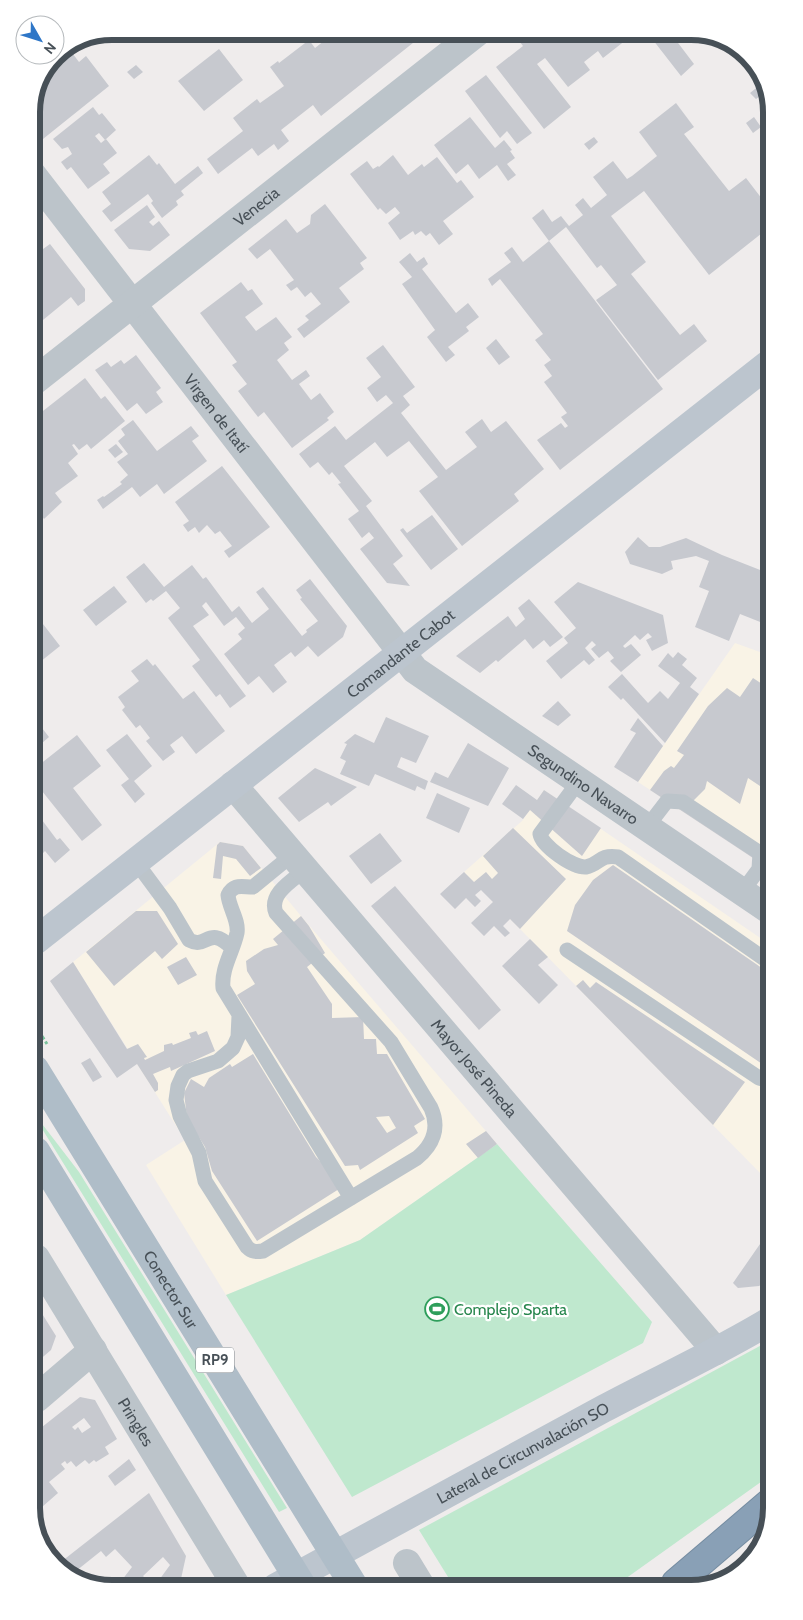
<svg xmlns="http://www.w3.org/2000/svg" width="803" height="1620" viewBox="0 0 803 1620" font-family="Cabin,sans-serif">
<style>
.commercial{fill:#f9f3e6}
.green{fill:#bfe8ce}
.building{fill:#c7c9cf;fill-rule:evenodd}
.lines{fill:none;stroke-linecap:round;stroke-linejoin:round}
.highway-casing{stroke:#758ca1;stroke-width:30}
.path{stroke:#7bc29d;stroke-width:3;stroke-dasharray:4 2.5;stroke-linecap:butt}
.lane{stroke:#bcc4ca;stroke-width:15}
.street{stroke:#bcc4ca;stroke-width:28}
.secondary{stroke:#bcc5ce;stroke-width:28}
.primary{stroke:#afbdc8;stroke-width:28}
.highway{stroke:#89a0b6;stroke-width:28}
.labels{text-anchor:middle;stroke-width:4.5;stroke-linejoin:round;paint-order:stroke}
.shield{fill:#fff;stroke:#7e8489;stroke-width:1}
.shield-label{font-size:15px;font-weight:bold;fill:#475057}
.street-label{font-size:16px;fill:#475057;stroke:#fff}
.leisure-label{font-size:16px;fill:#27864d;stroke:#fff;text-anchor:start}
.rim{fill:none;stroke:#475057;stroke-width:6}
</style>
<rect width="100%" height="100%" fill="#efecec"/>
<path class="commercial" d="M735 643 768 655 769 868 638 782Z
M544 790 769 944 770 1183 464 872 522 821Z
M220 842 243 846 301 916 497 1144 360 1240 226 1295 146 1165 185 1140 73 962Z"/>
<path class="green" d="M36 1116 79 1172 287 1508 279 1512 36 1119Z
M497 1144 652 1322 643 1343 352 1497 226 1295 360 1240Z
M771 1340 772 1474 618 1584 453 1585 419 1530Z"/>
<path class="building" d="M112 31H117L107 39 104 35Z
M155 31H178L165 42Z
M332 31H352L359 40 371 31H420L423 35 321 116 313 105 281 130 289 141 278 150 274 144 258 156 252 148 218 174 207 159 243 131 233 118 257 99 260 103 284 86 270 67 278 61 279 63 309 40 315 48 334 33Z
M524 31H560L562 35 567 31H619L626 40 603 58 598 51 584 62 590 70 568 87 545 58 537 64 571 107 544 129 496 67 523 46 516 37Z
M646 31H669L694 64 681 76Z
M73 48 70 50 79 62 86 56 109 86 43 139 31 125V107L55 55Z
M219 49 243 80 204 111 178 81Z
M136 65 143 72 134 79 127 72Z
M486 75 532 133 517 144 507 131 500 138 465 91Z
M765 81 766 94 764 95 763 94 756 99 750 93Z
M676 103 694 127 684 134 729 191 746 178 766 204V230L709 275 644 191 611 216 646 262 631 274 680 335 694 324 707 341 658 380 596 300 617 285 601 265 597 268 566 227 549 241 532 218 543 209 552 222 561 216 569 226 583 215 575 205 583 198 591 208 607 195 593 177 613 161 627 179 632 176 657 156 639 132Z
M93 107 99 115 102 113 116 130 105 140 99 133 95 136 101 143 106 139 117 153 103 164 110 173 88 189 71 167 67 170 61 162 72 154 68 147 62 149 53 139Z
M470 117 495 148 504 140 512 150 510 151 515 158 507 164 516 175 508 181 497 165 479 179 468 164 456 174 434 145Z
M754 117 761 127 753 133 746 123Z
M594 137 598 142 589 150 584 144Z
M149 155 157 165 159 163 175 184 198 166 203 173 181 191 184 195 176 201 178 205 162 218 151 203 153 201 148 194 111 222 102 211 111 204 102 192Z
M393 155 408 175 422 164 424 167 437 157 457 183 461 180 474 197 443 221 453 234 439 245 430 233 426 236 421 231 415 235 413 231 400 240 388 223 400 213 395 207 386 214 380 208 378 210 350 174 367 161 373 169 378 166 379 167Z
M325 204 367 258 360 263 364 269 339 288 350 302 304 338 297 329 309 320 305 316 321 304 311 292 305 297 297 287 291 291 286 285 294 280 270 249 257 259 248 249 286 219 297 233 310 224 311 215Z
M147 205 155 217 149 222 153 226 159 221 170 235 150 251 129 249 114 230Z
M32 221 38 229 32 234Z
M549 241 663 389 560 470 537 440 561 423 565 428 568 426 561 417 567 413 544 382 552 376 544 365 551 360 535 340 543 334 500 279 492 286 488 279 511 262 504 253 512 247 523 262Z
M50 244 85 289V301L78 306 71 297 32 329V257Z
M410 253 417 262 424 257 428 264 422 269 456 313 468 303 479 317 466 327 469 331 448 347 455 355 446 362 427 337 435 330 402 284 412 277 399 262Z
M241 282 248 291 252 289 263 304 245 317 256 331 276 317 292 337 284 343 289 350 277 360 292 380 306 370 310 376 299 384 311 400 320 393 334 412 327 418 329 420 292 448 264 412 258 417 238 391 247 384 232 365 237 362 200 313Z
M496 339 510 357 499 365 486 348Z
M383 345 415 387 403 396 410 405 401 413 446 470 477 447 465 432 482 419 491 432 506 421 544 469 514 494 519 501 462 546 419 491 438 477 409 441 387 457 375 442 344 466 372 501 366 506 403 556 393 564 410 586 387 583 360 549 374 538 369 532 362 538 348 519 359 511 338 484 341 483 332 472 329 475 318 462 310 468 299 454 335 426 346 440 393 403 386 395 377 402 367 388 381 377 366 358Z
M136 355 161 388 156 392 163 402 146 414 137 403 127 411 95 370 107 362 111 367 121 360 124 364Z
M85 378 101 399 105 396 125 421 91 449 87 444 79 450 74 444 72 445 78 454 68 463 78 476 55 493 62 502 44 519 33 503V438L43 430 34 418Z
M133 420 157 451 191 426 199 436 192 441 207 461 164 494 157 484 140 497 132 487 103 509 97 500 103 496 104 497 122 484 120 482 128 475 117 462 128 454 118 441 125 435 121 429Z
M116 444 123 452 115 458 108 450Z
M222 466 270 527 229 558 224 551 232 546 220 531 215 534 207 525 199 533 195 527 188 532 183 525 189 521 175 502Z
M767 512H768V532L760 529Z
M432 515 458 549 431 570 400 530 403 528 407 533Z
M638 537 649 547H660L686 538 722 555 768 573V625L740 614 729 641 695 627 709 591 699 587 709 561 696 556 671 561 673 569 662 574 630 564 625 552Z
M144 563 164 587 192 565 203 579 206 577 232 612 239 606 252 623 269 609 256 592 263 587 302 636 307 632 306 630 318 621 300 599 302 598 296 590 310 579 347 626 343 637 318 657 308 646 295 657 291 652 274 665 287 682 273 693 259 676 248 685 224 654 242 639 238 634 245 628 236 617 224 626 206 602 202 606 209 615 193 626 246 696 230 708 220 694 216 697 192 666 200 660 168 618 180 608 166 591 153 601 151 599 146 603 126 577Z
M578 582 663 615 668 643 652 651 646 640 652 637 648 633 640 640 635 635 623 646 625 648 631 644 641 655 621 672 610 661 614 658 608 651 599 658 591 649 596 645 592 641 585 648 595 660 589 665 584 660 561 679 546 661 568 643 564 638 576 628 554 602Z
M114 586 127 602 96 626 83 610Z
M529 599 563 637 550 647 544 640 533 649 525 639 498 662 496 660 480 673 456 656 508 616 516 627 525 619 518 608Z
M36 615 60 646 40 662 34 655V617Z
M678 652 687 659 682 665 697 678 690 687 699 694 665 743 623 698 621 700 608 687 622 674 648 703 660 691 668 699 680 683 658 666 668 653 673 658Z
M147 659 153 666 155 664 183 699 194 691 225 731 196 754 182 736 170 745 175 752 163 761 146 741 150 738 140 725 136 728 122 710 125 707 118 697 139 681 131 671Z
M753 678 768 688 769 780 763 788 748 778 740 804 707 781 705 789 692 802 767 857 765 843 769 838V863L753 858 650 790 664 771 671 766 674 768 684 755 677 751 708 706 727 688 740 697Z
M558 701 571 715 558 726 542 716Z
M386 717 429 736 416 763 401 757 397 767 428 781 425 790 417 786 415 791 375 774 369 786 340 774 346 761 340 758 347 744 344 743 355 734 374 743Z
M638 718 663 746 638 782 614 767 636 733 630 730Z
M42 728 49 737 34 750V734Z
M127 734 152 766 134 781 145 794 135 803 121 785 129 779 106 750Z
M77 735 101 766 73 788 102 825 82 841 34 781V769Z
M468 743 509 768 488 806 430 782 435 772 448 778Z
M315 768 357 787 331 806 328 802 299 822 278 798Z
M516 785 537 800 544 790 601 828 582 856 530 810 523 819 502 804Z
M437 793 470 808 459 833 426 818Z
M42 820 57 840 60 838 70 850 55 863 45 851 39 857 34 851V826Z
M513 828 566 879 520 929 510 919 503 926 510 933 505 937 494 926 484 936 471 923 493 902 481 890 475 895 481 901 475 907 466 898 455 909 440 894 464 872 474 882 486 872 492 879 498 873 483 856Z
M380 833 402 861 371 884 349 856Z
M220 842 243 846 261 868 250 876 236 859 223 856 221 879 213 878 217 845Z
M613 865 769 973 770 1060 765 1066 567 931 575 905 593 880Z
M395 886 501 1010 479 1030 371 906Z
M136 911H157L178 944 162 959 155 951 114 986 86 952Z
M301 916 309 926 325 953 307 967 332 1004V1018L363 1017 364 1039H376L377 1054H387L425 1119 414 1126 418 1133 360 1170 358 1165 345 1166 237 995 255 984 247 971 246 961 264 949 278 945 273 939ZM389 1116 396 1128 387 1133 376 1117Z
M530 939 548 957 538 965 558 985 539 1004 502 966Z
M186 957 197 975 178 985 167 967Z
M73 962 127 1049 138 1044 147 1057 144 1058 145 1060 164 1051V1045L172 1043 173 1045 191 1038 189 1033 196 1031 198 1035 207 1031 215 1051 171 1071 170 1067 153 1074 158 1083V1090L155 1092 137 1064 117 1078 50 981Z
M583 980 590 988 596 982 745 1082 713 1125 576 986Z
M253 1054 316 1157 324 1165 339 1189 257 1241 212 1171 205 1147 187 1118 184 1093 191 1079 204 1087 209 1078 230 1064 232 1067Z
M90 1058 102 1077 93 1082 81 1063Z
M486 1131 497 1144 478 1158 466 1144Z
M771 1228V1254L766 1260 771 1263V1272L765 1280 767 1281 759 1286 738 1288 733 1283Z
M36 1304 56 1336 51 1350 37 1362Z
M80 1397 95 1400 117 1439 105 1447 109 1454 96 1462 94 1460 89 1464 85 1460 76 1467 71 1461 67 1464 65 1461 61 1464 65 1469 49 1482 58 1493 42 1507 37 1502V1431ZM84 1418 91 1427 82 1433 78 1427 75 1430 72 1427Z
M129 1459 136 1470 115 1486 108 1476Z
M149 1493 186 1556 179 1588 115 1589 132 1567 115 1549 106 1557 101 1551 71 1575 63 1572 57 1565ZM163 1557 170 1565 154 1587 143 1576Z"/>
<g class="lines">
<g class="highway-casing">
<path id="highway" d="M676 1583 772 1501"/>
</g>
<path class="path" d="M35 1025 47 1044"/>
<path class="lane" d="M579 781 540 834C542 846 573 868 586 867 599 865 599 854 618 857L769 962
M647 827 667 801 683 802 760 853 759 869 742 892
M292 855 253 887C242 887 234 883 228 895 229 908 239 920 237 933 233 952 221 968 223 988L351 1198
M136 862 170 908 189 940C207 950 208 924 232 948
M567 950 759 1078 770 1081
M239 1016 238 1037 233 1048 218 1061 188 1071 183 1075 178 1086 176 1100 180 1116 199 1153 205 1181 247 1247C252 1252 256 1252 263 1251L417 1158C433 1145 440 1128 431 1108L391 1042 276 913C268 894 293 880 305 870"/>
<g class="street">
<path id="s1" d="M32 174 415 670 769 910"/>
<path id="s2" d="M33 382 479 31"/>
<path id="s3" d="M233 785 716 1351"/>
<path id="s4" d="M36 1258 237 1587"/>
<path d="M37 1398 93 1350"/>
<path d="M407 1563 421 1586"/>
</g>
<g class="secondary">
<path id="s5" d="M35 941 767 365"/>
<path id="s6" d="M276 1587C385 1528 494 1468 603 1409 659 1379 717 1353 771 1320"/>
</g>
<g class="primary">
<path id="s7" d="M35 1069 354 1586"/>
<path d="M36 1151 303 1587"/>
</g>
<use href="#highway" class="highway"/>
</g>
<defs>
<g id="stadium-ring" transform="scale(1.25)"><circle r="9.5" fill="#fff" stroke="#2e9e5b" stroke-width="1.5"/><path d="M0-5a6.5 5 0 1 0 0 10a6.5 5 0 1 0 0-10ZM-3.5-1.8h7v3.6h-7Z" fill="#2e9e5b"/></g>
</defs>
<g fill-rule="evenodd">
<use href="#stadium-ring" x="437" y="1309"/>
</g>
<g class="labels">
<rect class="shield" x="196" y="1347.5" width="38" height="25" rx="4"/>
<g class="shield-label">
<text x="215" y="1365">RP9</text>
</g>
<g class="street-label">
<text dy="6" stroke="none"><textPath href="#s2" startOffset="284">Venecia</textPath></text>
<text dy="6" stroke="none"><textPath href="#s1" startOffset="302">Virgen de Itatí</textPath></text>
<text dy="6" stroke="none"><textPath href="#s5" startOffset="465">Comandante Cabot</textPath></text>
<text dy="6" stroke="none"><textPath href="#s1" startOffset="830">Segundino Navarro</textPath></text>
<text dy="6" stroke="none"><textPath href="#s3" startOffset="372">Mayor José Pineda</textPath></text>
<text dy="6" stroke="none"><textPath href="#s7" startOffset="259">Conector Sur</textPath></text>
<text dy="6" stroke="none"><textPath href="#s4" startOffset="192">Pringles</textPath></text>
<text dy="6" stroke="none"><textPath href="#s6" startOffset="281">Lateral de Circunvalación SO</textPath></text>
</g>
<g class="leisure-label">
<text x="454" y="1315">Complejo Sparta</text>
</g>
</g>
<path d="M0 0H803V1620H0ZM112 40H691A72 72 0 0 1 763 112V1508A72 72 0 0 1 691 1580H112A72 72 0 0 1 40 1508V112A72 72 0 0 1 112 40Z" fill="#fff" fill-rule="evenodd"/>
<path class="rim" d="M112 40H691A72 72 0 0 1 763 112V1508A72 72 0 0 1 691 1580H112A72 72 0 0 1 40 1508V112A72 72 0 0 1 112 40Z"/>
<g transform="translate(40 40) rotate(129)"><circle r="24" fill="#ffffff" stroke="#b5b9bc"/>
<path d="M0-4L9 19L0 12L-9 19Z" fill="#2e76c7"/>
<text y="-8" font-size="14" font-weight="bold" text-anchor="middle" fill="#475057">N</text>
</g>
</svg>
